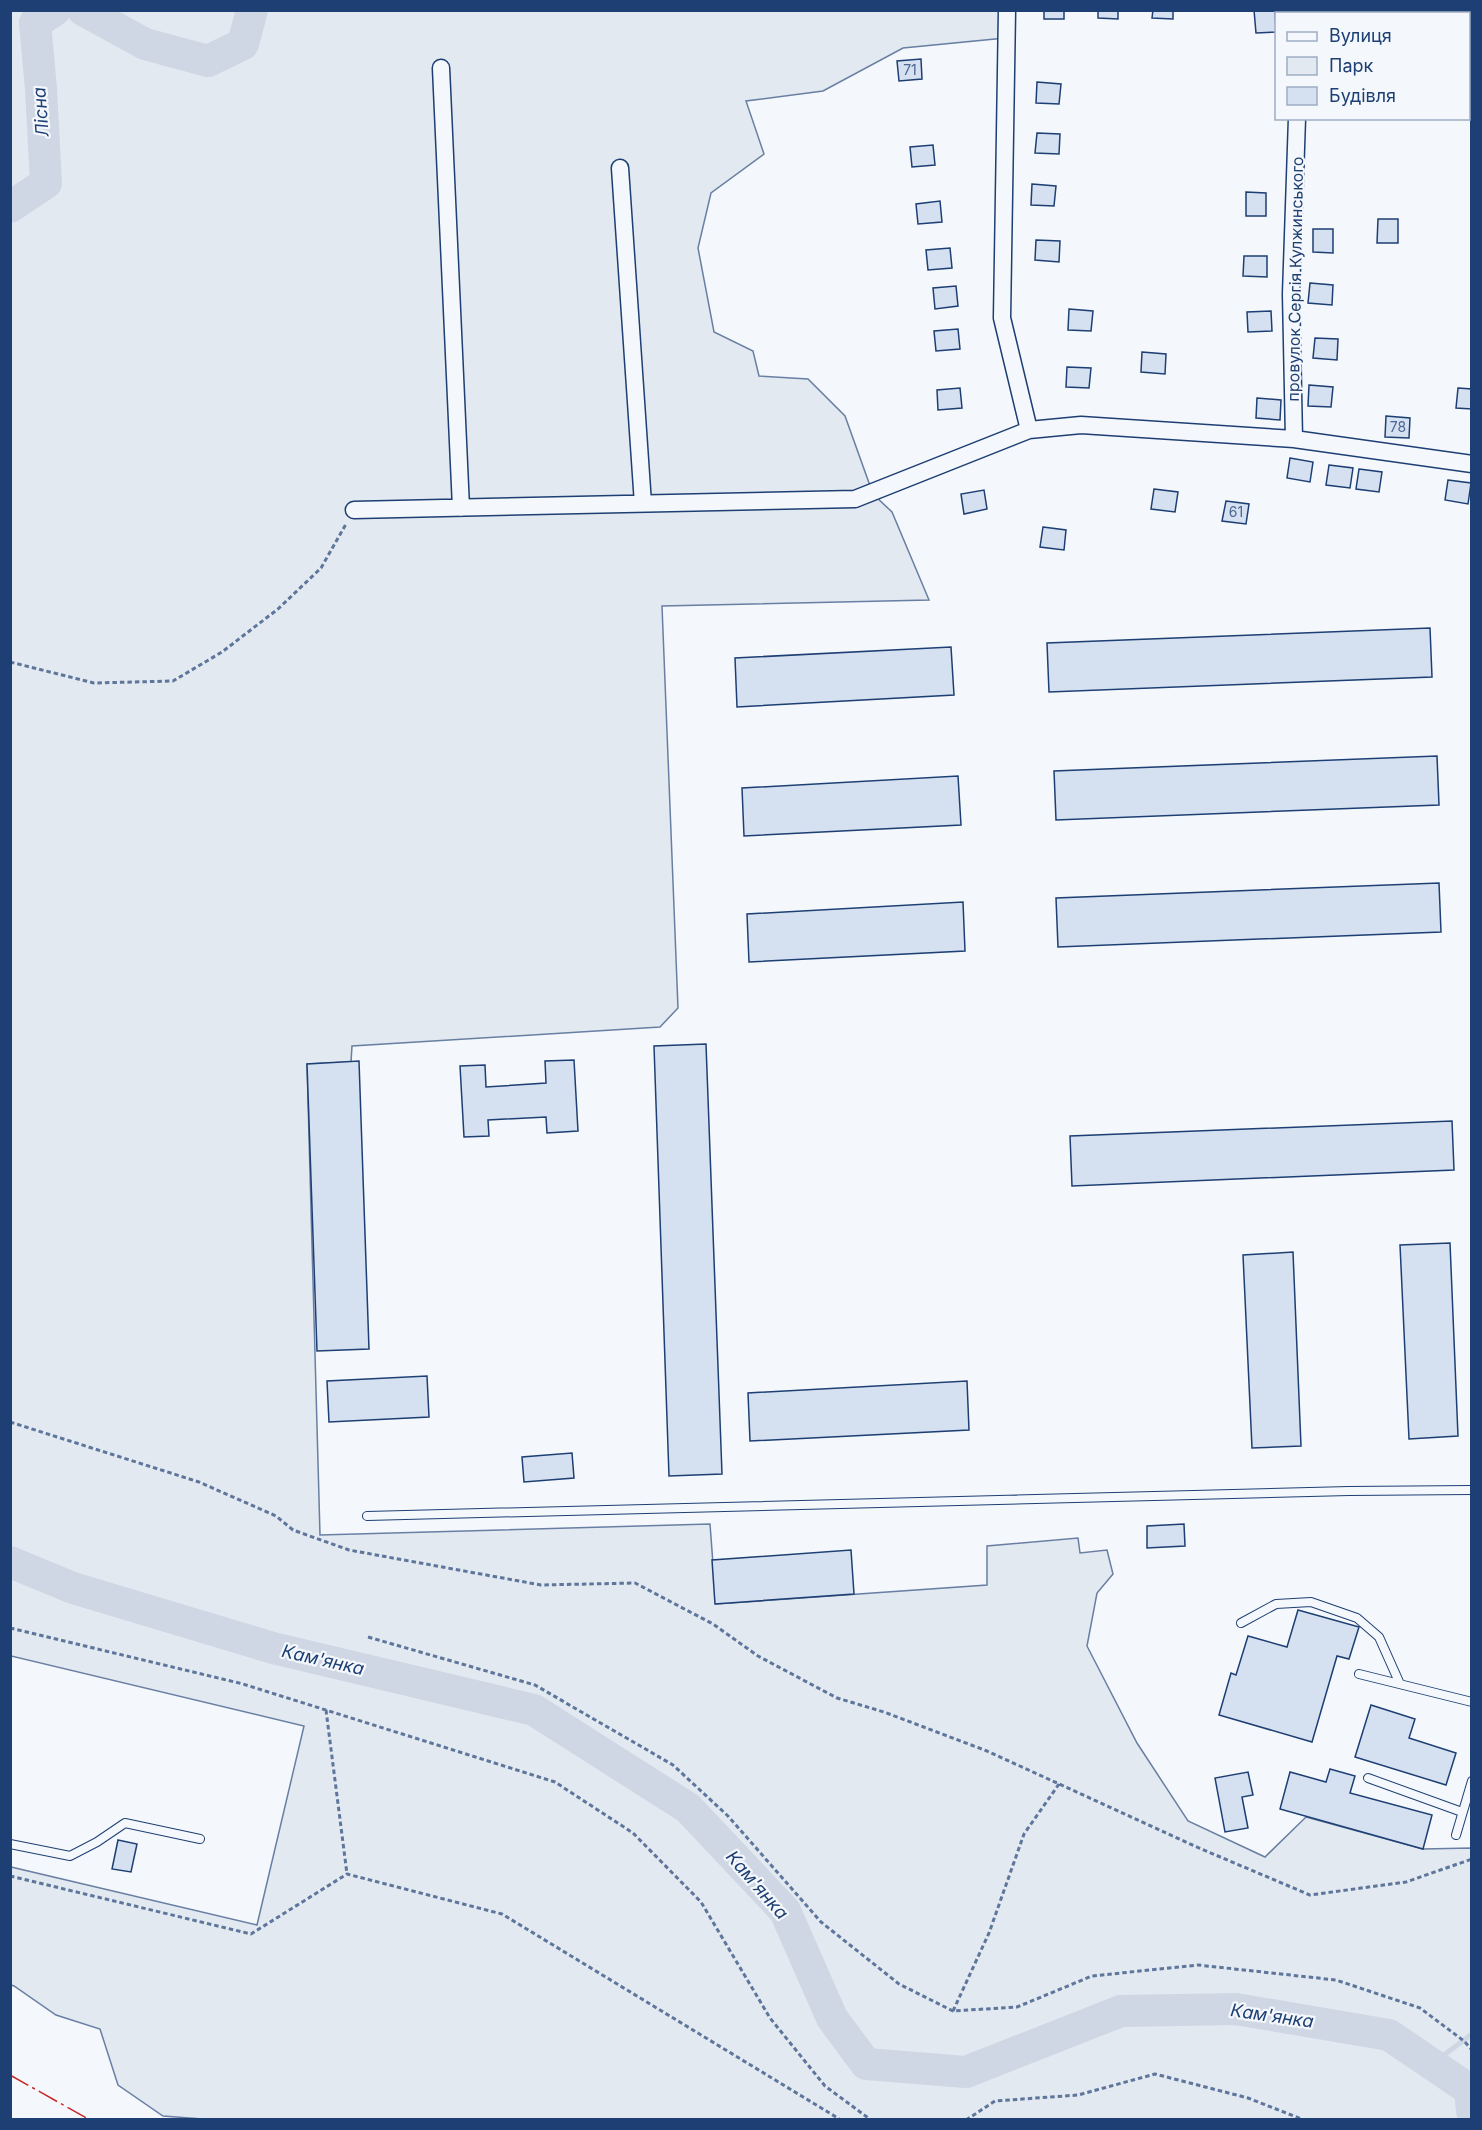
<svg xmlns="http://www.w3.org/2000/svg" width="1482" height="2130" viewBox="0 0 1482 2130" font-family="Inter,sans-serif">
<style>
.green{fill:#e3e9f0;stroke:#687fa3;stroke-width:1.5}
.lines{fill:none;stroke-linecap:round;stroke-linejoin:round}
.stream{stroke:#cfd7e4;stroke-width:5}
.river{stroke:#cfd7e4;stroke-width:32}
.building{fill:#d5e0f0;stroke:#1d3f73;stroke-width:1.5}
.service-casing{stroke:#1d3f73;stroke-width:10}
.minor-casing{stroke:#1d3f73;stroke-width:19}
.path{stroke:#5e769c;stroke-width:3;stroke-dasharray:4.5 3;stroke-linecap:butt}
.service{stroke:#f4f7fb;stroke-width:8}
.minor{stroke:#f4f7fb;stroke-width:16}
.power{stroke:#c62828;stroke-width:1.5;stroke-dasharray:21 4.5 3 4.5;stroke-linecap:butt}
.labels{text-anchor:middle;stroke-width:4.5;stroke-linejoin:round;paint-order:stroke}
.number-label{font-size:14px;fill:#4b6792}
.street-label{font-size:16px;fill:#1d3f73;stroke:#f4f7fb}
.water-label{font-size:18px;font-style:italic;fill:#1d3f73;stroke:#f4f7fb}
</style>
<rect width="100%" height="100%" fill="#f4f7fb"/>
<path class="green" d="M10 11H1007L1005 38 903 48 823 91 746 101 764 154 711 193 698 248 714 332 753 351 759 376 808 379 845 416 873 494 892 512 929 600 662 606 678 1008 660 1027 352 1046 351 1062 307 1064 320 1535 710 1524 716 1604 987 1585V1546L1078 1538 1080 1553 1107 1550 1113 1574 1097 1593 1087 1646 1137 1743 1188 1821 1265 1857 1306 1817 1423 1849 1471 1848V2119L216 2120 163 2116 118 2085 100 2029 56 2015 14 1986 11 1985V1867L257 1925 304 1726 11 1656Z"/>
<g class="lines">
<path class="stream" d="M1432 2064 1472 2034"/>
<path class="river" d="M83 10 145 44 208 61 243 44 252 10
M10 207 46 183 41 89 35 23 55 10
M10 1562 73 1588 273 1648 534 1710 688 1808 785 1911 832 2018 866 2064 966 2072 1121 2011 1236 2009 1389 2035 1470 2090 1472 2111"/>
</g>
<path class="building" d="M1044 10H1064V19H1044Z
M1098 10H1118V19L1098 18Z
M1153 10H1173V19L1152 18Z
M1254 10H1275L1276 32 1256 33Z
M1398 10H1418L1419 14H1398Z
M921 59 922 79 899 81 897 61Z
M1037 82 1061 84 1059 104 1036 103Z
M1037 133 1060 134 1059 154 1035 153Z
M933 145 935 165 912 167 910 147Z
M1032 184 1056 186 1054 206 1031 205Z
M1246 192 1266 193V216H1246Z
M940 201 942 222 918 224 916 204Z
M1378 219H1398V243H1377Z
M1313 229H1333V253L1313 252Z
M1036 240 1060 241 1059 262 1035 260Z
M950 248 952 268 928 270 926 250Z
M1244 256H1267V277L1243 276Z
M1310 283 1333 285 1332 305 1308 303Z
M956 286 958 306 935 309 933 288Z
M1069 309 1093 311 1091 331 1068 330Z
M1271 311 1272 331 1248 332 1247 312Z
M958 329 960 349 936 351 934 331Z
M1315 338 1338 339 1337 360 1313 358Z
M1142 352 1166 354 1165 374 1141 372Z
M1067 367 1091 368 1089 388 1066 387Z
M1309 385 1333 387 1331 407 1308 406Z
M960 388 962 408 938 410 937 390Z
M1458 388 1472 389V409L1456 408Z
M1257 398 1281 400 1280 420 1256 418Z
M1386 416 1410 418 1409 438 1385 437Z
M1290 458 1313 462 1310 482 1287 478Z
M1329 465 1353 468 1350 488 1326 485Z
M1359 469 1382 472 1379 492 1356 489Z
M1448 480 1471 483 1468 504 1445 500Z
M1154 489 1178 492 1175 512 1151 509Z
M984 490 987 509 964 514 961 494Z
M1226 501 1249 504 1246 524 1222 521Z
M1043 527 1066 530 1064 550 1040 547Z
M1430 628 1432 677 1049 692 1047 643Z
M951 647 954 695 737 707 735 658Z
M1437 756 1439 805 1056 820 1054 771Z
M958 776 961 825 744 836 742 788Z
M1439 883 1441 932 1058 947 1056 898Z
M963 902 965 951 749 962 747 914Z
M706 1044 722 1474 669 1476 654 1046Z
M574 1060 578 1131 547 1133 546 1117 488 1120 489 1136 464 1137 460 1066 485 1065 486 1087 546 1083 545 1061Z
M359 1061 369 1349 317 1351 307 1064Z
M1452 1121 1454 1170 1072 1186 1070 1136Z
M1450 1243 1458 1436 1409 1439 1400 1245Z
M1293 1252 1301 1446 1252 1448 1243 1255Z
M427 1376 429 1417 329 1422 327 1381Z
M967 1381 969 1430 750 1441 748 1393Z
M572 1453 574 1478 524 1482 522 1457Z
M1184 1524 1185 1546 1147 1548V1526Z
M851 1550 854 1594 715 1604 712 1560Z
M1298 1610 1359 1627 1349 1659 1337 1656 1312 1742 1219 1715 1231 1673 1236 1675 1248 1636 1287 1647Z
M1371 1705 1415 1719 1409 1738 1456 1753 1446 1785 1355 1757Z
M1330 1769 1355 1776 1350 1793 1432 1815 1423 1849 1280 1809 1290 1772 1326 1782Z
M1248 1772 1253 1795 1242 1797 1248 1828 1225 1832 1215 1778Z
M118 1840 137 1844 131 1872 112 1869Z"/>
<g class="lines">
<g class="service-casing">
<path id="service" d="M367 1516 1349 1491 1472 1490
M1241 1623 1276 1604 1311 1602 1357 1618 1379 1637 1400 1684
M1359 1674 1472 1702
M1368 1778 1462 1812
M1456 1835 1472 1781
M10 1844 70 1856 97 1842 125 1823 200 1839"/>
</g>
<g class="minor-casing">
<path id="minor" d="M1007 10 1002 318 1029 430 1081 425 1294 439 1472 464
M1301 14V10
M441 68 461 508
M620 168 643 504
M1294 439 1291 294 1297 118
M354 510 855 499 1029 430"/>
</g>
<path class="path" d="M10 662 94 683 173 681 222 652 278 609 321 568 346 524
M10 1422 199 1482 276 1516 293 1530 349 1550 541 1585 635 1583 713 1624 758 1656 837 1698 884 1712 987 1751 1199 1848 1310 1895 1406 1882 1472 1859
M10 1628 243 1684 555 1782 633 1833 701 1902 770 2018 825 2086 871 2120
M368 1637 535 1685 673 1765 728 1816 821 1922 899 1984 953 2011 1017 2007 1092 1976 1198 1965 1336 1980 1420 2008 1464 2041 1472 2050
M326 1710 347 1874
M10 1876 251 1934 347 1874 502 1914 841 2120
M953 2011 989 1933 1024 1834 1059 1784
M966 2120 995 2101 1078 2095 1155 2074 1248 2098 1304 2120"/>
<use href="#service" class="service"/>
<use href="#minor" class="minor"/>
<path class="power" d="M10 2075 90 2120"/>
</g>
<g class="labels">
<g class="number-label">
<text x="910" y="75">71</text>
<text x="1398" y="432">78</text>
<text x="1236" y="517">61</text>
</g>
<g class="street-label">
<text transform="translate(1295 279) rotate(-89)" y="6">провулок Сергія Кулжинського</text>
</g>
<g class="water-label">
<text transform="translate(41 112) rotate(-94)" y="6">Лісна</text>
<text transform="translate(323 1660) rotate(13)" y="6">Кам'янка</text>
<text transform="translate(757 1885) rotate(49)" y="6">Кам'янка</text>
<text transform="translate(1272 2016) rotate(8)" y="6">Кам'янка</text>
</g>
</g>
<rect width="1482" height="2130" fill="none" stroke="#1d3f73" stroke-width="24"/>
<rect x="1275" y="12" width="195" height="108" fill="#f4f7fb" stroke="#9eadc5" stroke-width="1.5"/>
<rect x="1287" y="32" width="30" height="9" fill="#f4f7fb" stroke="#9eadc5" stroke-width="1.5"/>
<text x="1329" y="42" font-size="18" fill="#1d3f73">Вулиця</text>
<rect x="1287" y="57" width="30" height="18" fill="#e3e9f0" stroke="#9eadc5" stroke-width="1.5"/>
<text x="1329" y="72" font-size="18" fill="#1d3f73">Парк</text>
<rect x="1287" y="87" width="30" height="18" fill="#d5e0f0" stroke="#9eadc5" stroke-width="1.5"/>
<text x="1329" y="102" font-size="18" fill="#1d3f73">Будівля</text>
</svg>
